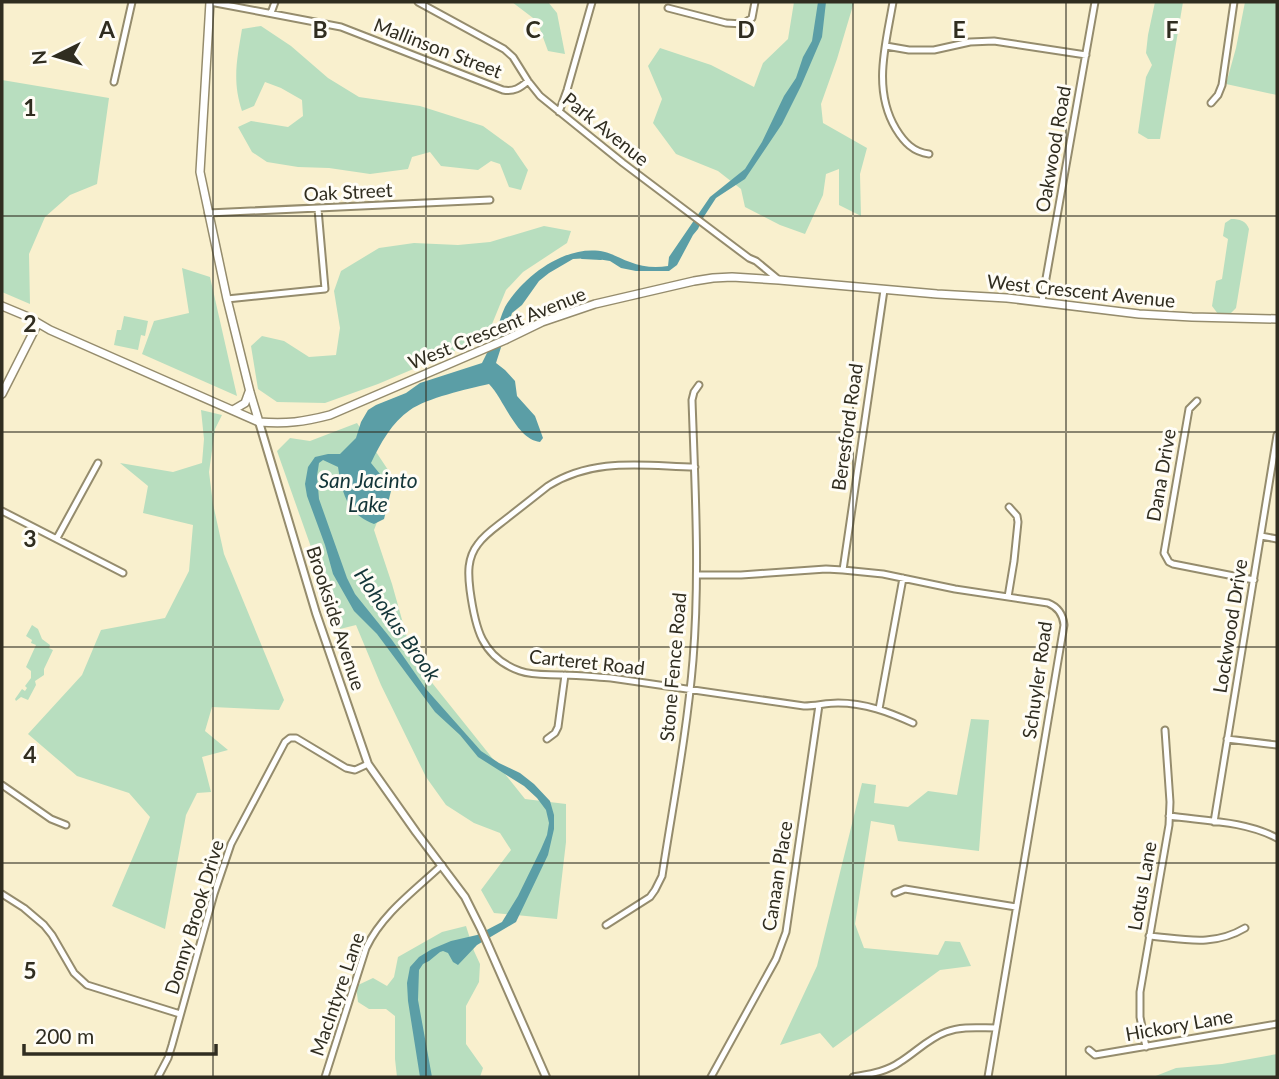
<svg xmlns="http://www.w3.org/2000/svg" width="1279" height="1079" viewBox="0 0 1279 1079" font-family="Lato,sans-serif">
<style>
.green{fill:#b8debf}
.water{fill:#5b9ea6}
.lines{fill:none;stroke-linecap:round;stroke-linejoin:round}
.stream{stroke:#5b9ea6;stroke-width:2}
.minor-casing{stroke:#958c6d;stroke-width:9}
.tertiary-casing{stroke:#958c6d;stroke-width:10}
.secondary-casing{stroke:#958c6d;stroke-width:10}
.minor{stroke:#fff;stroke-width:5}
.tertiary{stroke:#fff;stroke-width:6}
.secondary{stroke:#fff;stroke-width:7}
.grid{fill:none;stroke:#302d20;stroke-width:2;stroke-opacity:0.55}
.labels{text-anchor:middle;stroke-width:6;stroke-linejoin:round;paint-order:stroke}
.street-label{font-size:19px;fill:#302d20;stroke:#fffdf6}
.water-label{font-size:21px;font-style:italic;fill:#133538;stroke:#fffdf6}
.grid-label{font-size:23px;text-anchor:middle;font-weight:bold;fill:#302d20;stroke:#fffdf6;stroke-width:6;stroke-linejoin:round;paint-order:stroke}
</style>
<rect width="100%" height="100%" fill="#f9f0ce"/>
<path class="green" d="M512 2H548L557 13 565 54 548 51 537 21Z
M794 2H854L837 59 821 104 823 123 867 148 860 174 861 216 839 205V169L826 174 823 195 805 234 780 225 745 207 741 189 718 171 676 154 653 123 662 99 648 66 660 48 711 65 754 87 763 63 788 39Z
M1155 2H1183L1160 139H1148L1138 133 1146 77 1152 65 1146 53 1148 35Z
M1245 2H1277V95L1226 84 1236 48Z
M261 26 291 46 328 78 359 97 420 106 483 126 513 148 528 170 521 190 509 187 500 164 491 161 478 170 441 166 430 152 412 157 408 169 370 174 329 168 298 167 267 162 252 152 238 127 251 121 288 127 303 116 302 100 281 88 265 82 254 106 242 111C232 80 237 60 242 29Z
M2 80 109 98 97 184 70 195 45 217 29 254 30 304 2 292Z
M1231 219C1240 219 1246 221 1249 229L1236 308 1231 313 1218 314 1212 306 1216 281 1222 279 1228 239 1223 236 1225 223Z
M544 226 571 231 567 243 523 272 506 290 490 329 451 353 378 384 325 403 277 402 258 389 251 346 262 336 284 341 309 357 336 355 340 328 334 291 341 271 379 248 414 243 458 245 490 242Z
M182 268 210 277 237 396 142 354 154 321 189 313Z
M124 316 148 321 145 336 141 335 138 350 114 345 117 330H121Z
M201 410 222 415 215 429 209 472 213 504 224 554 284 700 279 710 212 707 205 731 228 750 202 757 211 792 197 793 186 815 165 929 112 906 150 817 129 793 77 776 28 734 82 675 101 630 165 618 189 571 193 525 143 513 148 486 120 463 173 472 202 463 204 439Z
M357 423 394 479 374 530 392 584 413 659 525 799 566 804V842L557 919 494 913 481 890 511 850 500 833 474 823 446 805 426 777 381 685 356 625 340 629 277 451 290 438 310 441Z
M32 625 38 629 42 639 50 645 49 648 53 650 44 669V675L35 681 36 685 28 700 21 697 16 701 15 699 22 689 25 691 27 688 25 686 31 678V671L26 667 36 645 31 643 32 640 26 636Z
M971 719 989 720 979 851 898 841 894 825 871 821 855 924 864 948 938 955 945 941 960 942 971 966 940 970 833 1048 820 1033 780 1045 817 966 862 783 876 785 874 803 908 807 928 791 957 795Z
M466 926 474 951 480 964 479 982 466 1006V1044L483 1068 480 1077H397L395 1059V1016L386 1009H369L358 1002 356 986 373 978 387 986 394 977 398 957 442 932Z
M1277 1054V1077H1153L1176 1068 1222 1064Z"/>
<path class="water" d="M818 2H826L822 37 801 86 782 124 745 179 716 198 703 218 698 229 693 235 677 265 669 271H636L621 268 610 261 591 258 573 259 549 273 539 281 522 305 512 313 496 363 505 370 515 381 517 396 535 416 543 438 540 442C516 439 504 399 489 384 467 389 427 398 410 410 392 422 380 444 371 463L380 474 394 479 384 519 374 524C347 514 342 493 338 467L323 460 319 463 317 476 319 499 347 578 355 594 392 640 426 689 481 751 499 763 520 773 534 784 550 801 554 815V829L548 855 516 922 477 945 458 965 453 962 448 953 443 951 440 952 429 961 423 964 419 970 418 1000 432 1077H420L408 1001 407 983 410 967 419 957 432 949 451 941 477 935 502 922 518 896 541 849 547 835 549 823 546 810 537 798 524 786 478 757 460 735 435 712 377 634 354 611 333 574 325 545 307 496 305 484 308 467 315 457 328 454H340L356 438 361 422 368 410 376 405 406 393 420 383 482 363C487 353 492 343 496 332 499 324 501 315 505 307 523 276 567 243 605 252 613 254 621 259 630 262 642 267 655 268 668 266L669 257 710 197 745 169 762 142 784 96 796 78 803 57 812 41Z"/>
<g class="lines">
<path class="stream" d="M582 258 601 259"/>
<g class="minor-casing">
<path id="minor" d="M210 2 341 27 503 90C514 92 520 88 528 81
M418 2 504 49 513 57 528 81 540 96 623 163 749 258 756 261 779 280
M893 2C886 44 872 89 896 129 904 142 913 152 929 154
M668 8 726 23 743 24 752 18 755 2
M271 13 275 2
M886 46 909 50H934L970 42 994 41 1086 55
M114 82 132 2
M1211 103 1218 95 1222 85 1234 2
M559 112 567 90 592 2
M208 213 490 200
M227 299 325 289 318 209
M1042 301 1095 2
M1197 401 1189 409 1164 553 1169 562 1173 564 1254 580
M695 467C643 466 594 457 548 486 534 497 520 508 506 519 496 527 485 534 478 544 467 558 468 574 470 590 475 627 481 657 520 671 534 676 549 674 563 675 579 675 595 677 611 678L804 706C816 706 826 703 838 703 865 703 889 712 913 723
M2 511 123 573
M1261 536 1277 539
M57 538 98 463
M843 570 884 290
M697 575H741L826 569 843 570 883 574 955 589 1048 603C1058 607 1063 614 1064 625L988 1077
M1008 597 1014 561 1018 522 1017 516 1009 507
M879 709 903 578
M547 739 555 733 558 727 565 675
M1227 739 1277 745
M2 785 51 819 66 825
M1169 816C1205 821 1245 821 1277 838
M1214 822 1277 435
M895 893 905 889 1016 907
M2 894 24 908 44 925 52 935 74 973 87 985 180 1014
M606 925 650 897 655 890 662 876C673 804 687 733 693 660 700 574 695 487 692 400L694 392 699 385
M1149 936C1184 939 1213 947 1245 928
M1146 1047 1140 1017V992L1169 825 1170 802 1165 730
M1089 1050 1095 1055 1277 1024
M158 1077 168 1058 172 1045 214 894 231 844 285 742 290 738H296L346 768 355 770 368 764
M325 1077 366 948C382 914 414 891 442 865
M711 1077 776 959 786 932 819 705
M853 1077C869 1074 886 1072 900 1062 916 1052 929 1038 946 1032 962 1026 979 1028 996 1028"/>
</g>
<g class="tertiary-casing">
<path id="tertiary" d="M259 422 316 613 368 764 416 832 465 897 481 929 546 1077"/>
</g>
<g class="secondary-casing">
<path id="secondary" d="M210 2 200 172 227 299 250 392 259 422
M2 306 26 316 50 330 259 422C287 424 303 422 330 415L505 340 542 322 595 304 694 281 713 278 732 277 779 280 937 294 1007 298 1139 314 1192 317 1277 319
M2 394 38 323
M233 410 245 403 249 392"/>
</g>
<use href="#minor" class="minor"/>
<use href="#tertiary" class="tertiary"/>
<use href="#secondary" class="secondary"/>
</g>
<path class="grid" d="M213 2V1077M426 2V1077M639 2V1077M853 2V1077M1066 2V1077M2 216H1277M2 432H1277M2 647H1277M2 863H1277"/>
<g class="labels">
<g class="street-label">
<text transform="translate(438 48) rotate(21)" y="7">Mallinson Street</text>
<text transform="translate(606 129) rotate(39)" y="7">Park Avenue</text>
<text transform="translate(1053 149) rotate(-80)" y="7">Oakwood Road</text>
<text transform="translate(348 192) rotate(-3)" y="7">Oak Street</text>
<text transform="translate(1081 291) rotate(6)" y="7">West Crescent Avenue</text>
<text transform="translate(497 328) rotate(-22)" y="7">West Crescent Avenue</text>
<text transform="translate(847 427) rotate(-82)" y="7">Beresford Road</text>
<text transform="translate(1161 475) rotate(-80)" y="7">Dana Drive</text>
<text transform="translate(336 618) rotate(72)" y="7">Brookside Avenue</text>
<text transform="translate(1230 626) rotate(-81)" y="7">Lockwood Drive</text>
<text transform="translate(587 662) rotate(6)" y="7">Carteret Road</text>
<text transform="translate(673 667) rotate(-85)" y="7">Stone Fence Road</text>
<text transform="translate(1037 680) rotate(-82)" y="7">Schuyler Road</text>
<text transform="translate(777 876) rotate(-81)" y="7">Canaan Place</text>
<text transform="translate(1142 886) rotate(-80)" y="7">Lotus Lane</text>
<text transform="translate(194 917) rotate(-73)" y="7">Donny Brook Drive</text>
<text transform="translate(337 994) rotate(-71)" y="7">MacIntyre Lane</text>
<text transform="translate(1179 1025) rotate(-10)" y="7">Hickory Lane</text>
</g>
<g class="water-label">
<text x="368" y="488">San Jacinto<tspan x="368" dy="24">Lake</tspan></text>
<text transform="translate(397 625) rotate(55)" y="7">Hohokus Brook</text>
</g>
</g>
<g class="grid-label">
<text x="107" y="38">A</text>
<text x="320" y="38">B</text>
<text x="533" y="38">C</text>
<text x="746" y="38">D</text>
<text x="959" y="38">E</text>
<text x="1172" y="38">F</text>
<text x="30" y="116">1</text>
<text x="30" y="332">2</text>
<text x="30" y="547">3</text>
<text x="30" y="763">4</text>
<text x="30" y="979">5</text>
</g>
<rect width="1279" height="1079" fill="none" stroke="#302d20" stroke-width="7"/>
<g transform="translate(56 56) rotate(265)" stroke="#fffdf6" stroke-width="5" paint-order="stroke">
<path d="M0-5L12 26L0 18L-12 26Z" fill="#302d20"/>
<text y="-10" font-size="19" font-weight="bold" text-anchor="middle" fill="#302d20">N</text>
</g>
<path d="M24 1044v10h192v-10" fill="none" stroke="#302d20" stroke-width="3.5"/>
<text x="35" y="1044" font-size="21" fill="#302d20" stroke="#fffdf6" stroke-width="5" paint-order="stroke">200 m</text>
</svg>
